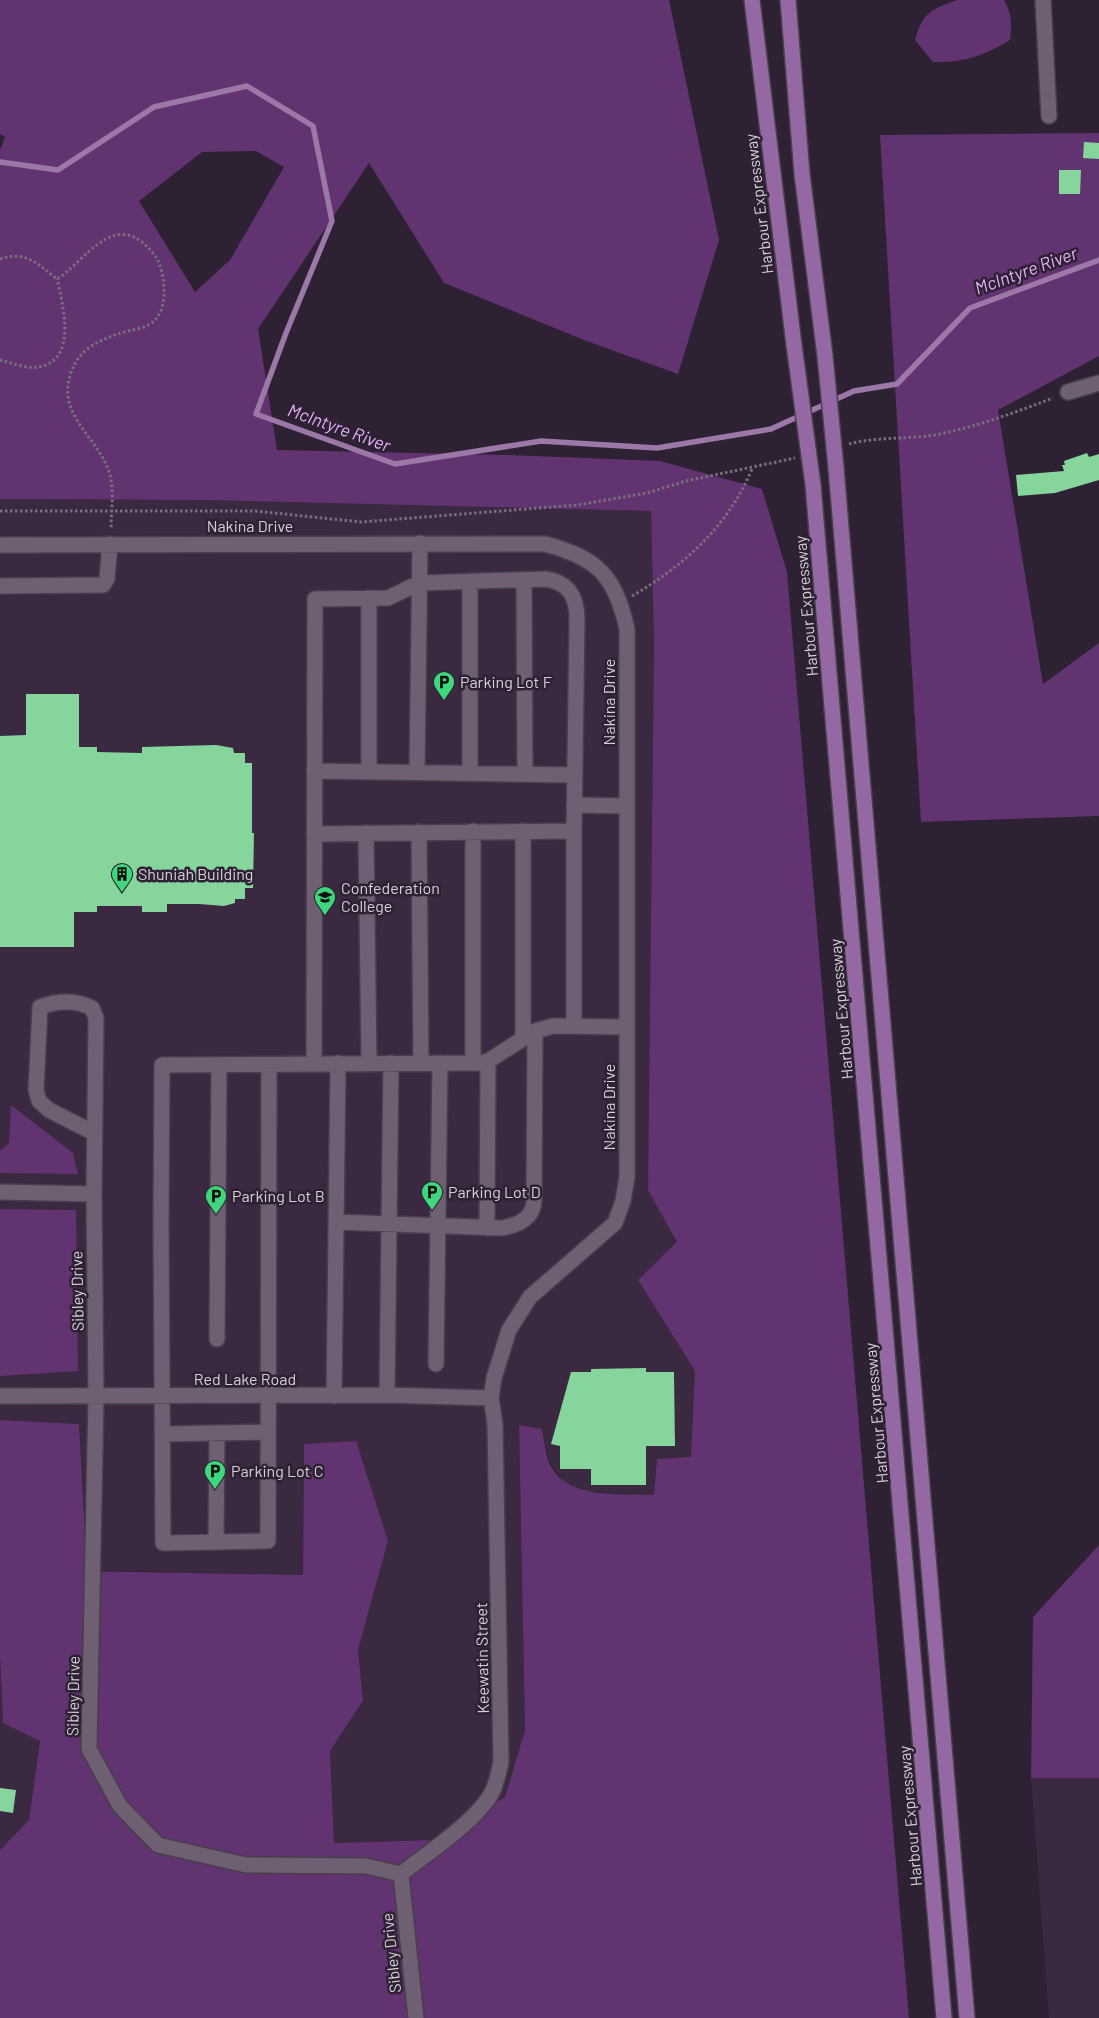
<svg xmlns="http://www.w3.org/2000/svg" width="1099" height="2018" viewBox="0 0 1099 2018" font-family="Barlow,sans-serif">
<style>
.built{fill:#3a2940}
.green{fill:#613370;fill-rule:evenodd}
.lines{fill:none;stroke-linecap:round;stroke-linejoin:round}
.stream{stroke:#9c78a9;stroke-width:5.5}
.building{fill:#85d59d}
.minor-casing{stroke:#483e4c;stroke-width:18}
.major-casing{stroke:#483e4c;stroke-width:18}
.path{stroke:#796e7d;stroke-width:3;stroke-dasharray:2.5 2.5;stroke-linecap:butt}
.minor{stroke:#6e5f73;stroke-width:15}
.major{stroke:#9469a3;stroke-width:15}
.major-bridge-casing{stroke:#483e4c;stroke-width:18;stroke-linecap:butt}
.major-bridge{stroke:#9469a3;stroke-width:15}
.labels{text-anchor:middle;stroke-width:5;stroke-linejoin:round;paint-order:stroke}
.street-label{font-size:16px;fill:#d7cfda;stroke:#2e2133}
.poi-label{font-size:16px;fill:#d7cfda;stroke:#2e2133;text-anchor:start}
.water-label{font-size:18px;font-style:italic;fill:#e5b0f8;stroke:#2e2133}
</style>
<rect width="100%" height="100%" fill="#2e2133"/>
<path class="built" d="M0 499 200 500 651 511 654 642 648 1190 678 1242 638 1280 695 1371 692 1458 655 1495 588 1492 565 1483 549 1461 542 1429 519 1425 525 1730 505 1797 433 1840 334 1843 330 1751 363 1702 358 1650 388 1541 304 1444 303 1575 87 1570 79 1424 0 1420Z
M0 1655 3 1722 40 1741 29 1820 0 1850Z
M1031 1778H1099V2018H1049Z"/>
<path class="green" d="M0 0H669L719 240 678 374 584 340 444 283 369 163 258 329 277 450 507 455 660 461 762 489 787 572 909 2018H0V1850L29 1820 40 1741 3 1723 0 1655V1420L79 1424 87 1571 303 1575 304 1444 356 1441 388 1541 358 1650 363 1701 330 1751 334 1843 433 1840 505 1797 525 1730 519 1425 542 1429C544 1439 545 1450 548 1460 564 1501 619 1493 654 1495L657 1459 691 1457 695 1371 638 1280 677 1242 648 1190 654 642 651 511 200 500 0 499V150L5 137 0 134ZM256 151 284 167 230 260 195 292 139 201 202 152Z
M958 0H1004C1012 14 1012 25 1010 40 984 56 963 63 933 62L915 40C923 12 931 9 958 0Z
M1099 133V356L998 410 1043 684 1099 643V816L921 822 880 135Z
M11 1105 73 1153 78 1174 0 1173V1151L9 1143Z
M0 1209 76 1210 78 1371 0 1376Z
M1099 1545V1778H1031L1033 1617Z"/>
<g class="lines">
<path class="stream" d="M0 162 58 170 154 107 247 86 313 126 332 221 286 333 256 414 395 464 541 441 657 448 771 429 854 391 897 384 970 308 1099 260"/>
</g>
<path class="building" d="M1084 142 1099 143V159L1083 158Z
M1059 170H1081L1080 194H1059Z
M1087 453 1089 457 1099 454V480L1055 493 1018 496 1016 475 1064 471 1062 465H1065L1064 461Z
M26 694H79V747H97V752L142 753V747L216 745 233 748 234 753H245V763H252V833H254L253 888H245V899H235V903L224 906 199 904H167V912H142V906H97V912H74V947H0V736L26 735Z
M646 1368V1372H674L675 1446H646V1485H591V1469H560V1446L551 1444 571 1372H591V1369Z
M0 1788 16 1790 13 1813 0 1811Z"/>
<g class="lines">
<g class="minor-casing">
<path id="minor" d="M1043 0 1049 116
M1068 392 1099 383
M0 545 545 544C598 558 615 576 627 629V1177L623 1201 615 1223 530 1297 509 1330 494 1378 491 1398 495 1424 501 1762C499 1771 497 1780 494 1788 482 1818 427 1853 401 1874
M524 580 525 774
M470 582V773
M0 586 103 585 107 579 110 544
M369 598V772
M314 771 574 775
M417 772 420 543
M574 805 627 806
M419 832 421 1063
M366 833 369 1063
M314 834 574 831
M523 1038V831
M473 1063V831
M314 1064 315 599 388 598 419 583 545 579C570 582 577 598 577 620L574 831V1026
M269 1065 268 1541 163 1543 161 1223 162 1065 480 1063 488 1061 535 1031 553 1026 626 1027
M94 1133 49 1110 39 1101 36 1090 40 1007C57 1001 76 1000 92 1008L96 1018 94 1194 96 1397 89 1749 120 1806 158 1845 246 1865 366 1866 401 1874
M0 1192 94 1194
M336 1222 502 1228C518 1225 533 1219 534 1201L535 1031
M487 1228 488 1061
M217 1339 219 1065
M436 1364 440 1063
M387 1395 391 1063
M0 1396 387 1395 491 1398
M334 1396 338 1063
M164 1434 267 1432
M216 1542 217 1434
M401 1874 416 2018"/>
</g>
<g class="major-casing">
<path id="major" d="M752 0 794 345
M788 0 802 174 825 356
M836 468 967 2018
M813 485 944 2018"/>
</g>
<path class="path" d="M0 259C25 250 38 264 57 279 81 265 109 216 142 242 150 249 157 256 160 266 163 274 164 282 164 292 164 301 162 313 155 320 149 327 137 329 128 331 98 339 72 351 68 386 64 419 100 442 109 472 115 489 111 511 111 529
M0 360C12 363 26 369 38 367 78 361 63 305 57 279
M849 444C879 436 910 440 940 434 979 426 1016 412 1053 398
M0 511H255L361 522 577 505 647 493 686 481 795 458
M632 596C685 565 728 526 752 469"/>
<use href="#minor" class="minor"/>
<use href="#major" class="major"/>
<g class="major-bridge-casing">
<path id="major-bridge" d="M794 345 813 485
M825 356 836 468"/>
</g>
<use href="#major-bridge" class="major-bridge"/>
</g>
<defs>
<g id="parking-pin" transform="scale(1.125)"><path d="M0 17L-7.5 6A9.5 9.5 0 1 1 7.5 6Z" fill="#3ed77d" stroke="#2e2133"/><path d="M-3.5-5.5H1a3.5 3.5 0 0 1 0 7H-1V5.5H-3.5ZM-1-3.4V-.6H.8a1.4 1.4 0 0 0 0-2.8Z" fill="#111"/></g>
<g id="building-pin" transform="scale(1.125)"><path d="M0 17L-7.5 6A9.5 9.5 0 1 1 7.5 6Z" fill="#3ed77d" stroke="#2e2133"/><path d="M-4-6H4V6H1V3H-1V6H-4ZM-2.5-4.3h1.7v1.8h-1.7ZM.8-4.3h1.7v1.8H.8ZM-2.5-1h1.7V.8h-1.7ZM.8-1h1.7V.8H.8Z" fill="#111"/></g>
<g id="university-pin" transform="scale(1.125)"><path d="M0 17L-7.5 6A9.5 9.5 0 1 1 7.5 6Z" fill="#3ed77d" stroke="#2e2133"/><path d="M0-5L7-2L0 1L-7-2ZM-4 1L0 2.5L4 1V4Q0 6-4 4Z" fill="#111"/></g>
</defs>
<g fill-rule="evenodd">
<use href="#parking-pin" x="444" y="682"/>
<use href="#building-pin" x="122" y="874"/>
<use href="#university-pin" x="325" y="897"/>
<use href="#parking-pin" x="432" y="1192"/>
<use href="#parking-pin" x="216" y="1196"/>
<use href="#parking-pin" x="215" y="1471"/>
</g>
<g class="labels">
<g class="street-label">
<text transform="translate(759 204) rotate(-97)" y="6">Harbour Expressway</text>
<text x="250" y="532">Nakina Drive</text>
<text transform="translate(806 606) rotate(-95)" y="6">Harbour Expressway</text>
<text transform="translate(609 702) rotate(-90)" y="6">Nakina Drive</text>
<text transform="translate(841 1009) rotate(-95)" y="6">Harbour Expressway</text>
<text transform="translate(609 1107) rotate(-90)" y="6">Nakina Drive</text>
<text transform="translate(77 1291) rotate(-91)" y="6">Sibley Drive</text>
<text x="245" y="1385">Red Lake Road</text>
<text transform="translate(876 1413) rotate(-95)" y="6">Harbour Expressway</text>
<text transform="translate(482 1658) rotate(-91)" y="6">Keewatin Street</text>
<text transform="translate(73 1696) rotate(-89)" y="6">Sibley Drive</text>
<text transform="translate(910 1816) rotate(-95)" y="6">Harbour Expressway</text>
<text transform="translate(391 1953) rotate(-96)" y="6">Sibley Drive</text>
</g>
<g class="poi-label">
<text x="460" y="688">Parking Lot F</text>
<text x="138" y="880">Shuniah Building</text>
<text x="341" y="894">Confederation<tspan x="341" dy="18">College</tspan></text>
<text x="448" y="1198">Parking Lot D</text>
<text x="232" y="1202">Parking Lot B</text>
<text x="231" y="1477">Parking Lot C</text>
</g>
<g class="water-label">
<text transform="translate(1026 271) rotate(-20)" y="6">McIntyre River</text>
<text transform="translate(339 428) rotate(20)" y="6">McIntyre River</text>
</g>
</g>
</svg>
